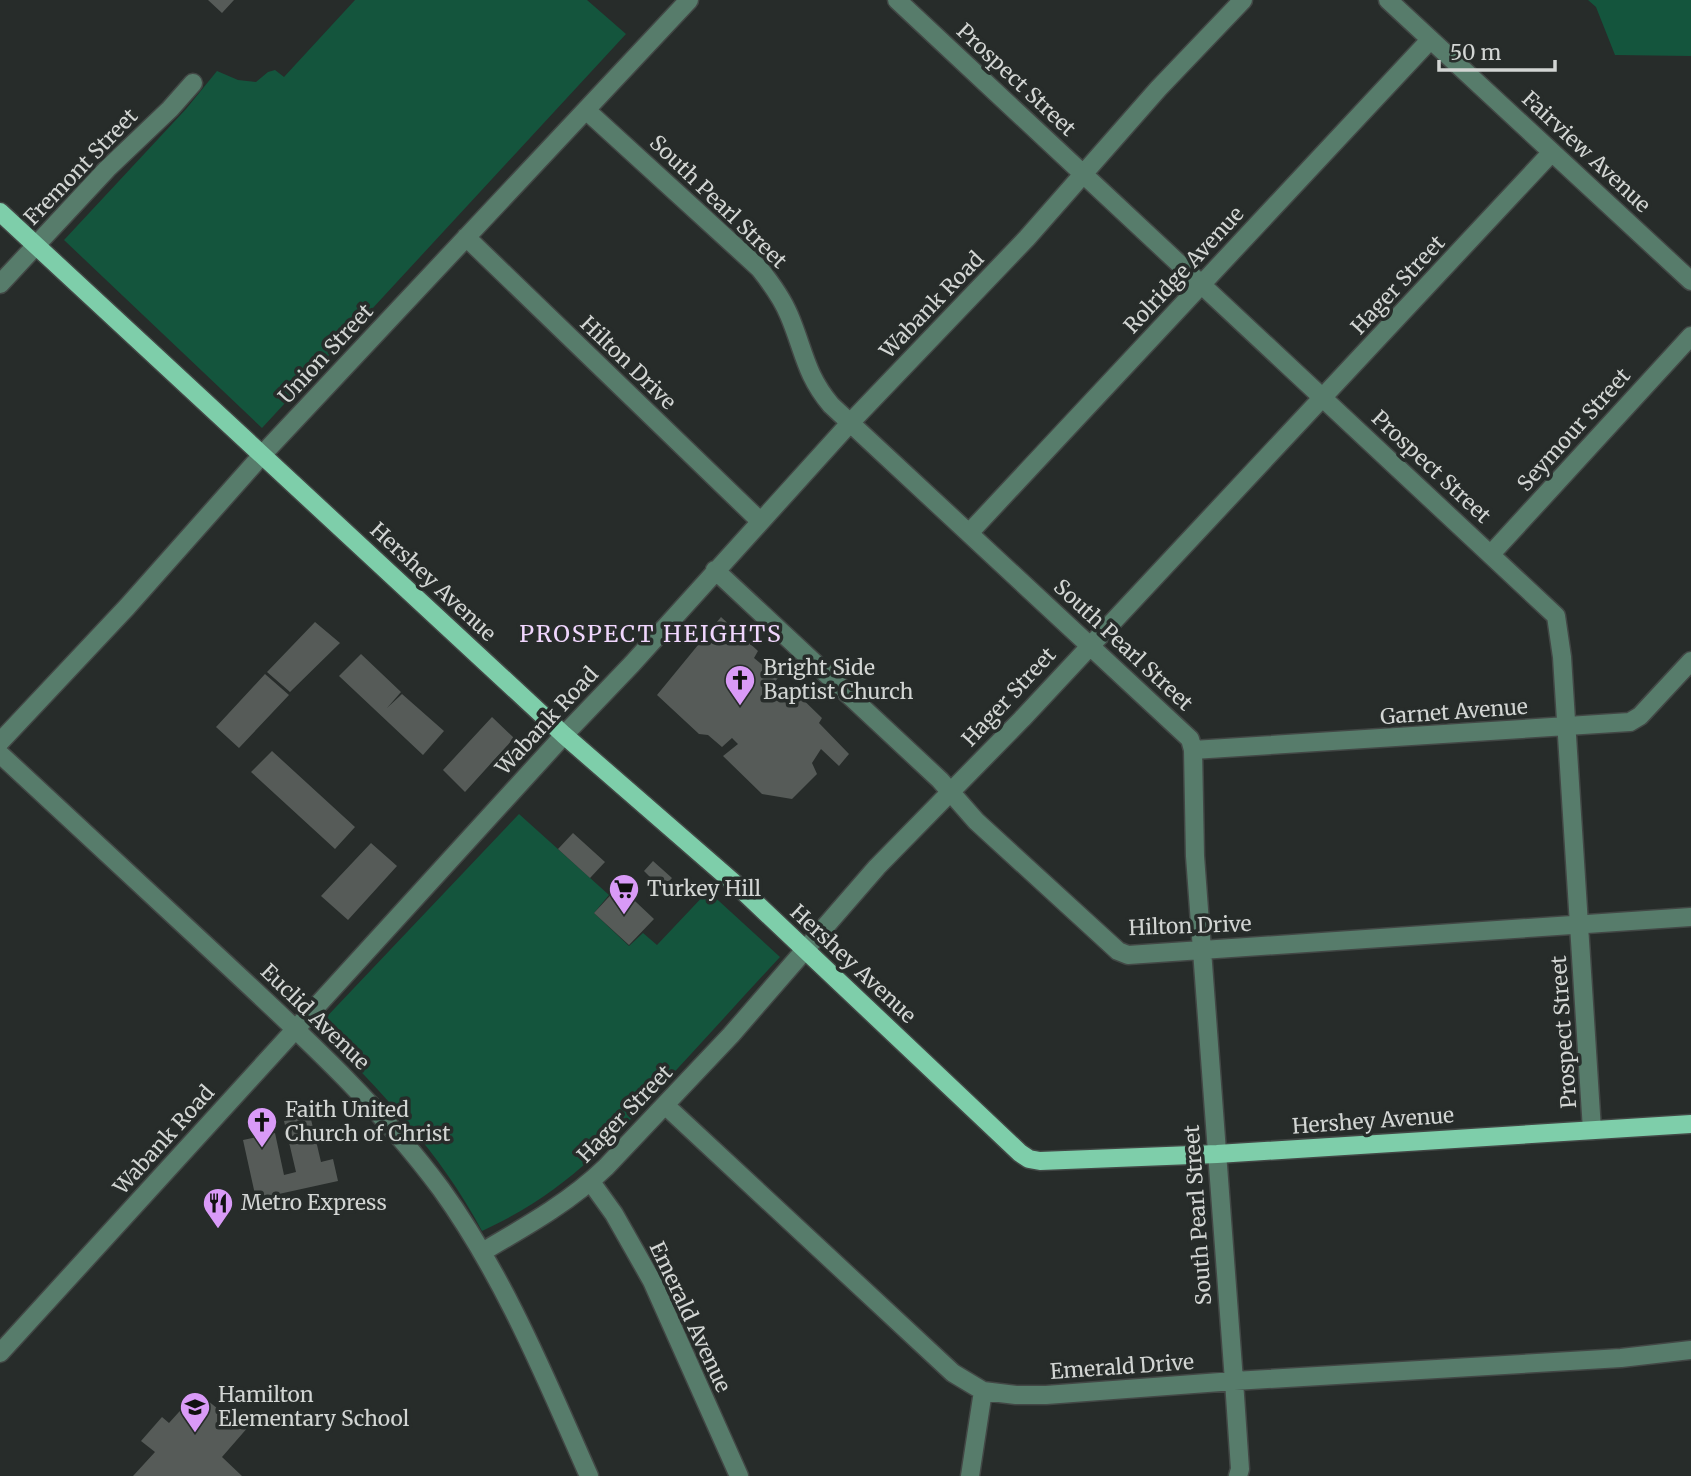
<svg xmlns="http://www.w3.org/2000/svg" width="1691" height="1476" viewBox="0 0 1691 1476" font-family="Merriweather,serif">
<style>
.green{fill:#14553d}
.building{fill:#565b58}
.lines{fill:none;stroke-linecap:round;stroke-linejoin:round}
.minor-casing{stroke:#424745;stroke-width:21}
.major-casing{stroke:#424745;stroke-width:21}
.minor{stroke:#577c6b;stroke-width:18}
.major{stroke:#7eceaa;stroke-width:18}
.labels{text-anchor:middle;stroke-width:7;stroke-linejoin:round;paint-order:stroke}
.street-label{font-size:21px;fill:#d2d5d3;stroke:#272c2a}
.poi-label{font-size:21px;fill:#d2d5d3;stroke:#272c2a;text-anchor:start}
.neighbourhood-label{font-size:23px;letter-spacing:2px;fill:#f0d6fd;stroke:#272c2a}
</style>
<rect width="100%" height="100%" fill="#272c2a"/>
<path class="green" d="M355 0H587L626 34 262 428 64 240 186 109 217 71 238 80 256 82 268 72 275 70 284 77Z
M1588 0H1691V56L1615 55 1596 7Z
M519 814 609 895 594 913 629 946 643 933 657 945 708 891 780 957C742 998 705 1039 667 1080 607 1145 565 1193 482 1231 441 1153 379 1089 317 1027Z"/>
<path class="building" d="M208 0H234L222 13Z
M721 617 758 651 754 658 778 678 771 686 783 696 791 688 822 718 819 723 849 754 839 766 821 749 812 763 817 774 792 799 762 794 723 756 738 744 732 738 722 747 708 735 699 734 657 695Z
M315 622 340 643 290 692 267 672Z
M361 654 401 692 387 708 402 694 444 731 423 755 339 676Z
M265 674 289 695 239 748 216 727Z
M492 717 514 738 465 792 443 770Z
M272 751 355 827 335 849 251 772Z
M573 833 605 862 590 878 558 849Z
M371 843 397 866 348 920 321 896Z
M653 861 672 878 662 889 644 871Z
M619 886 654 919 629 945 594 913Z
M310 1115 321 1162 333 1159 338 1181 256 1199 243 1140 275 1133 284 1175 296 1172 284 1121Z
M197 1392 223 1413 229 1408 249 1426 222 1457 242 1476H133L155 1452 141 1441 162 1417 169 1423Z"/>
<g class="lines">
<g class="minor-casing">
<path id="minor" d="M897 0 1556 616 1562 657 1592 1130
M1388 0 1691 281
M586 110 759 268C771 283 782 298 789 315 804 350 805 374 831 405L1190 739 1193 750 1195 856 1234 1381 1240 1469 1238 1476
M466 237 760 521
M0 284 107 169 170 109 193 83
M970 532 1430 40
M1491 554 1691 336
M715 570 940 780 976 821 1118 951 1128 955 1691 917
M0 742 127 607 262 455 689 0
M1193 750 1630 722 1640 716 1691 661
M0 754C75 823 150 893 225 963 302 1035 378 1104 441 1189 505 1278 545 1377 589 1476
M665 1105 953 1373 983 1391 1016 1395H1046L1234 1381 1621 1358 1691 1350
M591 1182 614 1214 652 1281 739 1476
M482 1252C525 1227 570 1202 606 1167L731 1035 877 867 1022 719 1552 152
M0 1353 564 735 632 664 850 423 1027 238 1158 89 1243 0
M970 1476 983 1391"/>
</g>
<g class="major-casing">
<path id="major" d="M0 212 564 735 741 889 1020 1153 1029 1159 1040 1161 1217 1154 1691 1124"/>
</g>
<use href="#minor" class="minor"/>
<use href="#major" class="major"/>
</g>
<defs>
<g id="church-pin" transform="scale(1.575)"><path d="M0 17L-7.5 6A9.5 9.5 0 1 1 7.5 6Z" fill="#d99af7" stroke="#272c2a"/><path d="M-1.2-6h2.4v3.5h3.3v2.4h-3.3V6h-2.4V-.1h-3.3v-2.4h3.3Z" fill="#111"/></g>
<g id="supermarket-pin" transform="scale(1.575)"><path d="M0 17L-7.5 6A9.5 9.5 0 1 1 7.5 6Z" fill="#d99af7" stroke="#272c2a"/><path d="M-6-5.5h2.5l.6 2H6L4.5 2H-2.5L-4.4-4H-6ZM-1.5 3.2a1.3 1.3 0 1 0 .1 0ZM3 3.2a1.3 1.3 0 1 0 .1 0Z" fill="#111"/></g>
<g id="restaurant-pin" transform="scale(1.575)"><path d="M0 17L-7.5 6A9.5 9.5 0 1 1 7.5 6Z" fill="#d99af7" stroke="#272c2a"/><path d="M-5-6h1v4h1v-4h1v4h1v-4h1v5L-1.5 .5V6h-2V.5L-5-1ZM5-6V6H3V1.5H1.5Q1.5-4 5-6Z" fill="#111"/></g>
<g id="school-pin" transform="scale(1.575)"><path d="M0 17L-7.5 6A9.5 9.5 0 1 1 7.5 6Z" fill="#d99af7" stroke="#272c2a"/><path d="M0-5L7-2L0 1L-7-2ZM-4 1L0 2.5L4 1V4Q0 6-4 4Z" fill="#111"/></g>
</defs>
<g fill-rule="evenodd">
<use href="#church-pin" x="740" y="680"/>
<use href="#supermarket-pin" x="624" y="889"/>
<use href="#church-pin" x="262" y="1122"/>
<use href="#restaurant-pin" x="218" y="1203"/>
<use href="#school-pin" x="195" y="1407"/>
</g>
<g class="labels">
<g class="street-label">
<text transform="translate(1016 80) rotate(43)" y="7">Prospect Street</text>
<text transform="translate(1586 152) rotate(43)" y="7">Fairview Avenue</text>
<text transform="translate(81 167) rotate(-46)" y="7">Fremont Street</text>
<text transform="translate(718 202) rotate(44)" y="7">South Pearl Street</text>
<text transform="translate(1184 270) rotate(-47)" y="7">Rolridge Avenue</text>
<text transform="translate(1398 285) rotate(-47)" y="7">Hager Street</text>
<text transform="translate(932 305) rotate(-46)" y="7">Wabank Road</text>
<text transform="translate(326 354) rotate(-47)" y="7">Union Street</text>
<text transform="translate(628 363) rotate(44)" y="7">Hilton Drive</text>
<text transform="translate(1574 430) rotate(-48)" y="7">Seymour Street</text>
<text transform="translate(1431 467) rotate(43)" y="7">Prospect Street</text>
<text transform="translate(433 582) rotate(43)" y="7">Hershey Avenue</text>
<text transform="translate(1123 645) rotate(43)" y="7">South Pearl Street</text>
<text transform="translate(1009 697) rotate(-47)" y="7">Hager Street</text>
<text transform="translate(1454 712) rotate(-4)" y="7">Garnet Avenue</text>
<text transform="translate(547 721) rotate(-47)" y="7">Wabank Road</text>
<text transform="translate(1190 926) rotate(-2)" y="7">Hilton Drive</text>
<text transform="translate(853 964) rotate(43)" y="7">Hershey Avenue</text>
<text transform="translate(315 1017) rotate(44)" y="7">Euclid Avenue</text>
<text transform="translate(1564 1032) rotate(-94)" y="7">Prospect Street</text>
<text transform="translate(625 1114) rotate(-46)" y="7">Hager Street</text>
<text transform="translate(1373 1121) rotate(-4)" y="7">Hershey Avenue</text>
<text transform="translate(164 1140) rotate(-48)" y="7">Wabank Road</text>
<text transform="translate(1198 1215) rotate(-94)" y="7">South Pearl Street</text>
<text transform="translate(690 1317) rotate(65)" y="7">Emerald Avenue</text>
<text transform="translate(1122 1367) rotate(-4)" y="7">Emerald Drive</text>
</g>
<g class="poi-label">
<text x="763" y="675">Bright Side<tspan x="763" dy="24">Baptist Church</tspan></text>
<text x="647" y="896">Turkey Hill</text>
<text x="285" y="1117">Faith United<tspan x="285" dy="24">Church of Christ</tspan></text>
<text x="241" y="1210">Metro Express</text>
<text x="218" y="1402">Hamilton<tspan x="218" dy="24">Elementary School</tspan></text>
</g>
<g class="neighbourhood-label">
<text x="651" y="642">PROSPECT HEIGHTS</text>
</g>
</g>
<path d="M1439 60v10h116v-10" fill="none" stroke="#d2d5d3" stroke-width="3.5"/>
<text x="1450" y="60" font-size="21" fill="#d2d5d3" stroke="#272c2a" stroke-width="5" paint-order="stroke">50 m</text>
</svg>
